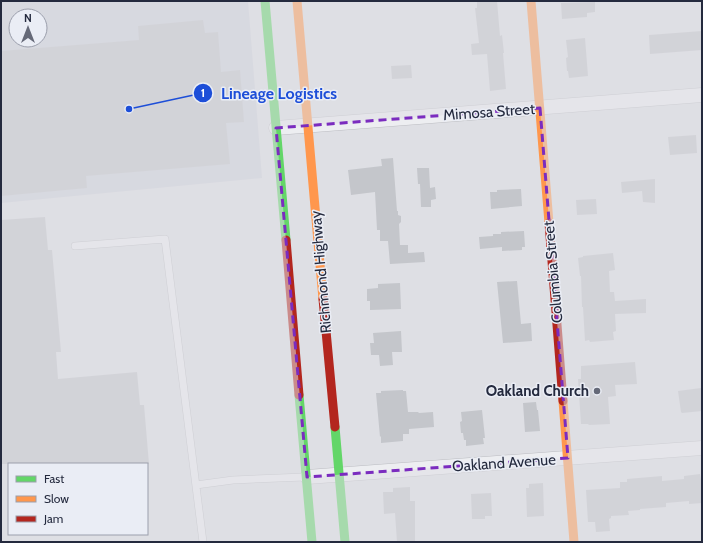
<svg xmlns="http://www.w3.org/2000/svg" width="703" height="543" viewBox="0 0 703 543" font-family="Cabin,sans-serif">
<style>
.built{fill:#cfd2db;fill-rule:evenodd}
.building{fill:#c4c6cb}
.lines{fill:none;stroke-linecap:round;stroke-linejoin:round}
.lane-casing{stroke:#bcbdc2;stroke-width:8}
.street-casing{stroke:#bcbdc2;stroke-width:15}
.lane{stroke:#edeef1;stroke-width:7}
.street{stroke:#edeef1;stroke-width:14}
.fast{stroke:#63d668;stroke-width:9}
.slow{stroke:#ff974d;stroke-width:9}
.jam{stroke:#b3261e;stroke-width:9}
.marked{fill:none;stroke:#7b2cbf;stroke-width:3;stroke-dasharray:8 5;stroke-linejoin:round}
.poi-dot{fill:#656978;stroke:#eaedf5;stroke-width:1.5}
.labels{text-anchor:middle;stroke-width:3;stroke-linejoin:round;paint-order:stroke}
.street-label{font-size:15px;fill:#242a3e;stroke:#eaedf5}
.poi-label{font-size:15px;font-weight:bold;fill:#242a3e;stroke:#eaedf5;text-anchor:end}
.leader{fill:none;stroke:#1d4ed8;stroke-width:1.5}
.callout-dot{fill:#1d4ed8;stroke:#eaedf5;stroke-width:1.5}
.mark-label{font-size:12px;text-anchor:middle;font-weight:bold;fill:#fff}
.callout-label{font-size:16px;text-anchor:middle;font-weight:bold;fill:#1d4ed8;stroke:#eaedf5;stroke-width:3;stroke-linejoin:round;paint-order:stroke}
</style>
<rect width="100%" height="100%" fill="#dedfe4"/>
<path class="built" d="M1 1H248L262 178 1 203ZM16 16H40V40H16Z"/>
<path class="building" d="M477 1H497L500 36 502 35 504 53H503L506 89 490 91 487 54 472 55 471 44 479 43 475 8H477Z
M595 2V12L587 13V17L562 19 561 3Z
M203 20 205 33 218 32 221 72 240 70 244 122 226 123 230 164 86 176 87 188 1 196V51L139 40 138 26Z
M702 31V50L650 54 649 35Z
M585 38 588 76 569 78 568 71H567L566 58 568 57 566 40Z
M411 65 412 78 392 79 391 66Z
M696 135 697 153 670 155 668 137Z
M393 158 397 211H398V215L401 216V222L399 224 400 245H408V253L424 252 425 262 390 264 388 241H380V230H377L375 192 351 195 348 170 382 166 381 159Z
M417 168H429L430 188 435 187 436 199 431 200V207H421L420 184H418Z
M655 179V203L643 202 642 191 622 193 621 182Z
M521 189 522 206 491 209 490 192H497V190Z
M596 199 597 214 577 215 576 200Z
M45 217 48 250H52L61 352H56L58 379 137 372 140 405H144L149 464H1V220Z
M524 231 525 247H522V250L502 251V247L480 249 479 237 493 236V234H501V232Z
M613 253 615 270 609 271 610 292H614L615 301 646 299V313L615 314 616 331 613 332 614 340 590 342 589 340 585 341 583 307H582L581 276H580L578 258 583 257V256Z
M517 281 521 324 531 323 532 341 503 343 497 282Z
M400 283 401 309 370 310V301H367V289L378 288V284Z
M401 331 402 352H392L393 365 380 366 379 355H371L370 343H374L373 333Z
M635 362 637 384 615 385 616 396 608 397 610 424 589 425 588 424H581L578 379H581V366Z
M701 388 702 411 682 413 681 412 678 391Z
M403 390V391H406L408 412H418L419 413 433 412 434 427 409 429V434H403V441L381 443V436L380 437 376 393H381V391Z
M536 402 537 410H538L540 431 525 432 523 403Z
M482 410 485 438H483L484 444 466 446V440H464L463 433H461L460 422 462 421 461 412Z
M700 474 702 485V503L689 504V501L666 503V507L640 509V510L628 511 629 515 611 516V518L609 519 610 531 596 532 595 522H588L586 490 620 488V482H627V479L662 476V481L684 479V476Z
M543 483 544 516 527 517 526 488H529V484Z
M410 487V501H415V542H397L395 513 384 514 383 492H393V488Z
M491 493 492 516H485V519H472L471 494Z"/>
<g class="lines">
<g class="lane-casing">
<path id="lane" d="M75 246 165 239 203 542
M196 485 233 480 304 477"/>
</g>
<g class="street-casing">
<path id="street" d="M276 128 702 95
M307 477 702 448"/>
</g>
<use href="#lane" class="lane"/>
<use href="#street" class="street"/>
<path class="fast" d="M265 1 286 240
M299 395 312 542
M335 427 345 542"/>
<path class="slow" d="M297 1 323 299
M531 1 549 223
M563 401 574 542"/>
<path class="jam" d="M549 223 563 401
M286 240 299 395
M323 299 335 427"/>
</g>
<path d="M0 0H703V543H0ZM540 108 568 458 307 477 276 128Z" fill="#dedfe4" fill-opacity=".55" fill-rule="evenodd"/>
<path class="marked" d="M540 108 568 458 307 477 276 128Z"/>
<circle class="poi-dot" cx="597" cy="391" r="4"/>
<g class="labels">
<g class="street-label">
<text transform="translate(489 112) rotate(-4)" y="5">Mimosa Street</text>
<text transform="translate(321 272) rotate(-95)" y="5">Richmond Highway</text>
<text transform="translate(553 272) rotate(-95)" y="5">Columbia Street</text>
<text transform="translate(504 463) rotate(-4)" y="5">Oakland Avenue</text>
</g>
<g class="poi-label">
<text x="589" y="396">Oakland Church</text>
</g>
</g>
<path class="leader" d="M129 109L203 93"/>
<g class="callout-dot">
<circle cx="129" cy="109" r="4"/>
<circle cx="203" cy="93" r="10"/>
</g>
<g class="mark-label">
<text x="203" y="97">1</text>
</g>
<g class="callout-label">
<text x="279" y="99">Lineage Logistics</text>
</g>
<rect width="703" height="543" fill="none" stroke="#242a3e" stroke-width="4"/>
<rect x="8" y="463" width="140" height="72" fill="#eaedf5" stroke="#9b9fac"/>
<rect x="16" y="476" width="20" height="6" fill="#63d668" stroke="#9b9fac"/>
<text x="44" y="483" font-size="12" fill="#242a3e">Fast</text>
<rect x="16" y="496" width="20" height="6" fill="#ff974d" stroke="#9b9fac"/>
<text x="44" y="503" font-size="12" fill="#242a3e">Slow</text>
<rect x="16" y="516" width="20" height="6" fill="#b3261e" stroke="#9b9fac"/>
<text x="44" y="523" font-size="12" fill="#242a3e">Jam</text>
<g transform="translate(28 28)"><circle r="19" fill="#eaedf5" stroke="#9b9fac"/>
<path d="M0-3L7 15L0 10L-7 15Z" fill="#656978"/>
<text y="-6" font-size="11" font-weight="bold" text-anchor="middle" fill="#242a3e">N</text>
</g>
</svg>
